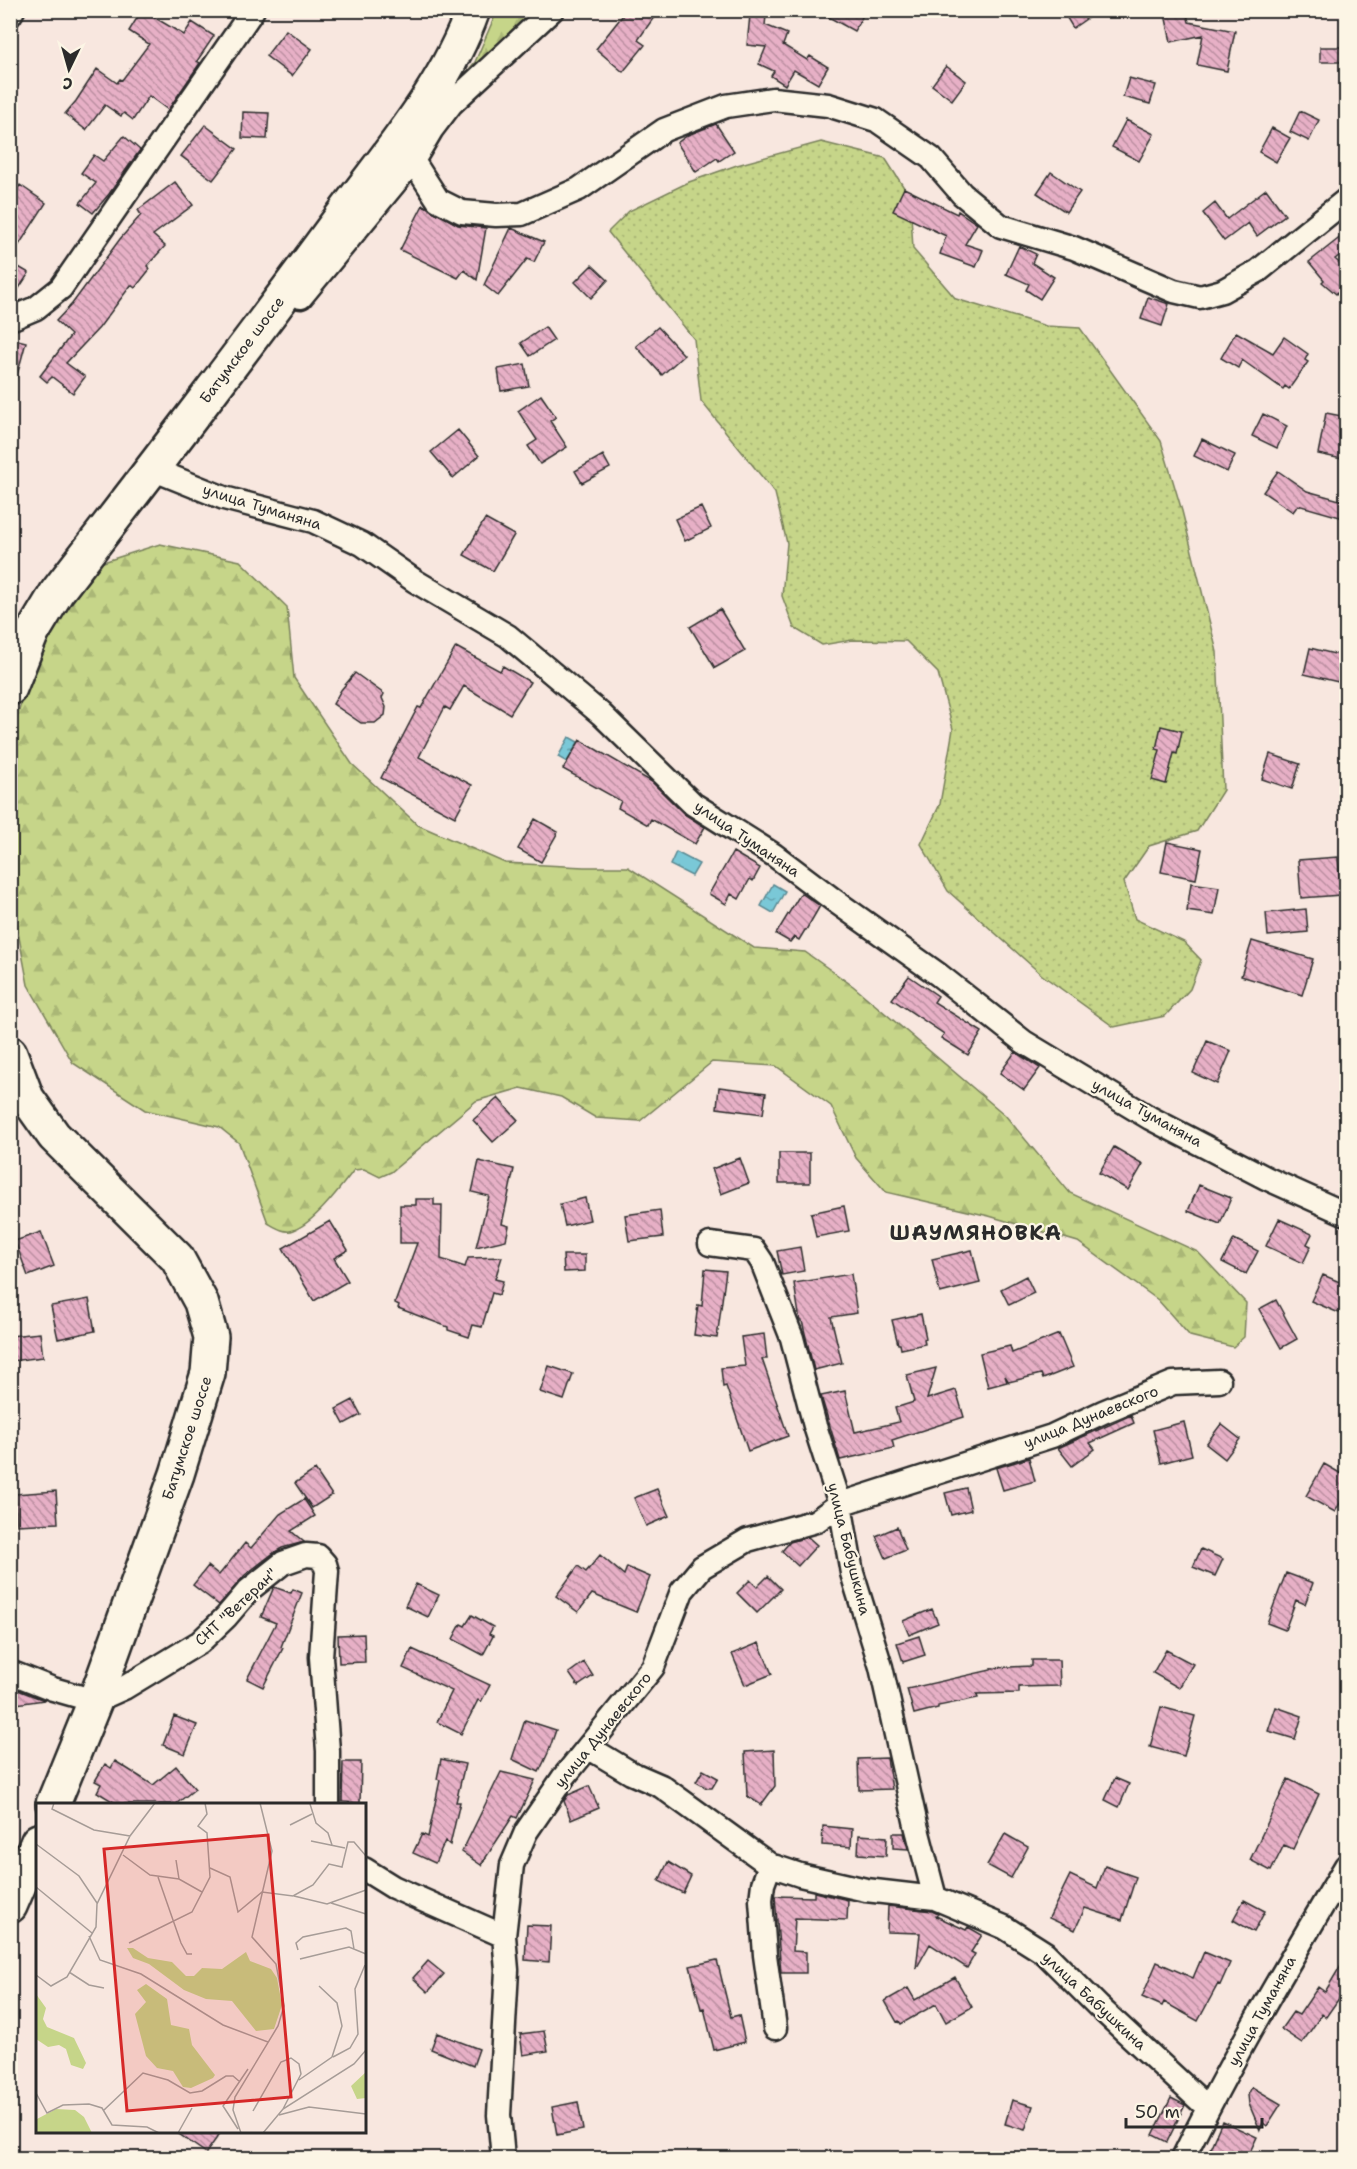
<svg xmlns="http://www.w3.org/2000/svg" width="1357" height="2169" viewBox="0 0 1357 2169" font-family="'Shantell Sans',sans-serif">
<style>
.grass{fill:url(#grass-dots);stroke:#78805a;stroke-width:1.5}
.forest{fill:url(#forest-firs);stroke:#78805a;stroke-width:1.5}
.water{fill:url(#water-ripples);stroke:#5a8992;stroke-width:1.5}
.building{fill:url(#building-back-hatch);stroke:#2b2b2b;stroke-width:1.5}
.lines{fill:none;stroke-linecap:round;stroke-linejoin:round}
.minor-casing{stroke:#2b2b2b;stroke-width:27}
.highway-casing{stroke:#2b2b2b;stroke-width:38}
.minor{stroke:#fcf5e5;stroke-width:22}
.highway{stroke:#fcf5e5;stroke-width:33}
.labels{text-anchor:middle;stroke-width:4.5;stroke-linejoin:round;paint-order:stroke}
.street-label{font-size:15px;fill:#2b2b2b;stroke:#fcf5e5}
.district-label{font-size:21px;font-weight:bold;letter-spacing:1.5px;fill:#2b2b2b;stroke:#fcf5e5}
.inset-road{fill:none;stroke:#a69c97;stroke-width:1.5}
.view{fill:#d62828;fill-opacity:0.15;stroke:#d62828;stroke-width:3}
.inset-edge{fill:none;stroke:#2b2b2b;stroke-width:3}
</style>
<defs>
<pattern id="grass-dots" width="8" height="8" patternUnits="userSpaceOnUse" patternTransform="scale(1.5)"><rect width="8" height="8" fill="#c6d589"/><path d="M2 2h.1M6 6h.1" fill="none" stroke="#aab776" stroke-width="1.8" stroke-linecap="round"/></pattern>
<pattern id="forest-firs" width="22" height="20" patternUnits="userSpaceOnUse" patternTransform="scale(1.5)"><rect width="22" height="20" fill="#c6d589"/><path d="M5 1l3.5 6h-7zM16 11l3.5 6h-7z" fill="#aab776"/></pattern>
<pattern id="water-ripples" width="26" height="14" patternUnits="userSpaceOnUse" patternTransform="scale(1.5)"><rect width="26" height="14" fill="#7ac8d7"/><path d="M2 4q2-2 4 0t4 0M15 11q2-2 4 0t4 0" fill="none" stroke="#64a3af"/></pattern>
<pattern id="building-back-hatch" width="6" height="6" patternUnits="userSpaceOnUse" patternTransform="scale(1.5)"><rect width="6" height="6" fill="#e7b0c6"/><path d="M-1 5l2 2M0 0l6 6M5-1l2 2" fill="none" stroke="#bb8fa1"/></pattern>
</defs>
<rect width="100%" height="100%" fill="#f8e7df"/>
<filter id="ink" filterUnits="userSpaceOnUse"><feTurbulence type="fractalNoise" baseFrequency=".0167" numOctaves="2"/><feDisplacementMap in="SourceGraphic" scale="12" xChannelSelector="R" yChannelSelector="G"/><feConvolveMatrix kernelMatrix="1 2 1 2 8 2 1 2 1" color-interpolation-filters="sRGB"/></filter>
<g filter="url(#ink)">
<path class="grass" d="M821 142 885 158 910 197 913 249 956 299 1046 326 1080 328 1161 441 1182 511 1217 652 1223 790 1197 831 1149 846 1124 882 1135 919 1184 942 1201 960 1190 989 1165 1016 1114 1027 1042 975 948 891 921 844 940 804 953 729 938 673 906 641 852 640 822 645 794 628 782 596 787 543 775 493 701 401 694 339 608 232 629 211 689 182 737 165Z"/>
<path class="forest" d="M497 11H533L452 90 475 62Z
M160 544 240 561 287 607 294 678 352 764 418 825 505 863 584 867H628L754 948 805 952 853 986 1005 1115 1070 1193 1198 1252 1246 1303 1244 1337 1233 1347 1190 1336 1158 1300 1078 1242 989 1216 886 1192 856 1158 831 1106 776 1066 712 1062 640 1121 596 1118 561 1097 521 1088 476 1101 391 1172 380 1177 364 1169 354 1170C340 1188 315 1222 294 1230 285 1234 275 1227 268 1223L239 1143 219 1127 145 1110 73 1063 28 985 11 895 10 742 35 654 94 565Z"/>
<path class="water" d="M569 737 578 742 567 762 558 757Z
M676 852 699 864 692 876 670 865Z
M773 884 785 891 773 913 761 906Z"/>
<path class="building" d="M142 10 184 35 192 22 214 36 197 61 200 63 168 110 149 96 133 120 124 113 121 116 105 105 86 130 65 114 76 101 97 69 117 83 120 79 122 80 149 44 129 31Z
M627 10H659L638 40 645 45 623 72 596 49Z
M816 10H866L854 31Z
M1062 10H1099L1073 28Z
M1186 10 1189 22 1235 31 1227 71 1197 65 1203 35 1171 42 1165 14Z
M750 15 766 16 765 25 787 34 783 45 807 60 810 56 828 67 818 84 794 70 785 85 771 76 774 71 759 64 766 47 747 45Z
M286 30 312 49 292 76 266 56Z
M1320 47H1347V62H1320Z
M946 66 966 81 952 100 932 85Z
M1129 78 1156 85 1150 104 1123 97Z
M1300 111 1319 120 1309 141 1290 132Z
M243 112 269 113 267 139 242 138Z
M1126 120 1154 134 1139 161 1112 147Z
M716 124 734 151 719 161 717 158 696 172 677 143 688 135Z
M205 125 237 149 213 180 181 156Z
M1272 128 1290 138 1276 162 1259 152Z
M124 136 140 150 109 194 93 213 80 203 96 183 81 173 94 155 103 161Z
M1051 172 1080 192 1066 212 1037 193Z
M175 182 193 205 153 235 165 246 147 266 150 269 135 288 131 285 99 328 66 363 85 377 73 393 52 377 47 382 40 376 71 335 56 321 72 304 120 239 141 215 138 210Z
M20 185 46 203 10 259 11 199Z
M904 188 957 214 958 211 977 224 965 244 983 250 976 267 940 254 946 236 893 211Z
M1266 189 1285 215 1257 236 1248 223 1224 241 1203 213 1215 203 1227 219Z
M423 205 458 225 486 228 477 280 464 270 458 278 400 250Z
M511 228 544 242 534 262 527 259 498 296 484 285Z
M1347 232V250L1335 259 1347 270V283L1336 294 1322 282 1324 280 1309 262Z
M1019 246 1036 254 1032 263 1054 277 1040 299 1026 290 1029 284 1006 274Z
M10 262 29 273 10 302Z
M592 265 608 280 591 298 575 282Z
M1148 297 1169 304 1162 326 1141 319Z
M545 327 554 340 530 356 521 343Z
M658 327 684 355 662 375 636 346Z
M1236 332 1273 353 1284 337 1308 354 1305 360 1308 362 1289 389 1285 386 1283 389 1242 360 1238 368 1221 358Z
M10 338 26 342 15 383 10 382Z
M525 364 529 386 501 391 498 369Z
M541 395 556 417 550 421 567 447 540 464 528 446 537 440 518 411Z
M1326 413 1347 417V460L1318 454Z
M1263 414 1287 426 1277 448 1252 436Z
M458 430 479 456 453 478 431 452Z
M1202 439 1235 455 1227 472 1194 456Z
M603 455 610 468 582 483 575 471Z
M1278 471 1307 491 1347 502V519L1298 505 1293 512 1263 492Z
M701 507 711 528 685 541 675 519Z
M485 519 514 535 493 571 464 555Z
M720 609 745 651 715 668 690 627Z
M456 647 500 671 503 666 530 682 510 714 464 686 450 710 445 707 419 757 472 785 455 817 381 778 418 707 421 708Z
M1310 648 1347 657V684L1304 674Z
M355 673 384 694 382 698 386 707 385 715 375 723H361L333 704 341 690Z
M1161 726 1182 731 1177 754 1174 753 1166 784 1152 780 1160 750 1156 749Z
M580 740 652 782 684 814 705 827 695 844 651 819 648 825 618 808 621 801 563 769Z
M1270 754 1300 764 1292 789 1262 779Z
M535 819 558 832 541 862 518 849Z
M1167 842 1202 849 1196 879 1161 872Z
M733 852 760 868 753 881 750 879 739 899 731 894 726 904 709 894Z
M1338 857 1341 895 1301 898 1298 860Z
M1191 883 1219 887 1214 915 1187 911Z
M801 893 820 906 806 930H805L799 940 794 937 790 942 776 934Z
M1306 909 1308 932 1268 936 1266 913Z
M1252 941 1313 959 1302 995 1241 976Z
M909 976 938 996 934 1002 982 1032 968 1055 941 1038 944 1034 892 999Z
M1207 1041 1231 1051 1217 1084 1193 1073Z
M1015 1052 1040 1068 1024 1090 1000 1073Z
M719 1087 766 1093 763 1114 717 1108Z
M498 1098 518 1120 493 1142 473 1120Z
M1114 1147 1143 1164 1128 1190 1099 1173Z
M779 1153H810V1183H779Z
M740 1158 749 1183 721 1194 712 1169Z
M479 1161 514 1169 502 1224 509 1226 506 1240 476 1247 489 1196 472 1192Z
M1199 1185 1231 1198 1220 1224 1188 1211Z
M585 1198 590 1220 565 1226 560 1204Z
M416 1199H434V1205H442L441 1259 465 1267 468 1258 502 1257 495 1279 503 1281 499 1295 492 1293 482 1327 473 1325 469 1337 448 1330V1327L398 1308 399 1305 395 1303 417 1243H400V1205H416Z
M844 1206 849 1231 816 1237 811 1213Z
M660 1210 663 1237 629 1241 625 1215Z
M1279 1219 1312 1234 1307 1244 1311 1246 1303 1263 1266 1246Z
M330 1221 348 1250 334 1258 348 1281 314 1301 283 1248Z
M41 1232 54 1266 28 1276 15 1241Z
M1234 1239 1258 1251 1246 1274 1222 1262Z
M800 1247 804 1271 782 1275 777 1251Z
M972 1250 980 1283 940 1293 932 1259Z
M563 1255H585V1271L564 1272Z
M705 1269 726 1271 717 1338 694 1335 698 1305 702 1306Z
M851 1274 857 1313 831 1317 842 1363 814 1370 802 1321H800L794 1283Z
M1323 1275 1347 1285V1296L1339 1313 1311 1301Z
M1026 1276 1034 1293 1009 1305 1001 1289Z
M89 1299 95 1331 58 1339 51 1306Z
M1276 1300 1297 1339 1281 1348 1259 1309Z
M921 1314 926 1338 924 1339 925 1344 901 1349 900 1344H898L892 1320Z
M40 1333 43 1357 11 1361 10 1336Z
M764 1334 767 1359H762L788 1436 748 1451 726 1386 723 1387 721 1368 745 1366 741 1337Z
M1059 1334 1073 1367 1043 1379 1041 1374 1009 1382 1005 1376 1007 1382 988 1387 980 1353 1010 1346 1012 1353Z
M549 1366 573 1374 564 1400 540 1392Z
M936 1368 927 1399 956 1390 964 1417 892 1440 894 1448 840 1460 821 1396 845 1391 855 1432 899 1422 895 1408 914 1402 907 1375Z
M353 1400 361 1415 344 1424 336 1409Z
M1131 1415 1134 1423 1090 1443 1095 1449 1072 1466 1058 1448Z
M1184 1422 1192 1455 1161 1463 1153 1430Z
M1221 1424 1240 1439 1225 1459 1206 1444Z
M1029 1458 1035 1481 1003 1490 996 1468Z
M1324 1464 1347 1477V1491L1335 1512 1306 1496Z
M315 1470 332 1495 312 1508 295 1483Z
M966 1488 971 1510 951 1515 945 1493Z
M657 1489 669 1516 646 1526 634 1498Z
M56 1491 58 1523 17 1525 15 1494Z
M304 1499 315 1516 291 1531 304 1542 282 1548 275 1552 245 1575 219 1605 193 1585 208 1566 219 1575 245 1543 251 1548 280 1514Z
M897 1527 906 1550 886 1558 876 1536Z
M808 1537 817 1545 798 1566 782 1551 790 1542Z
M1201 1549 1223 1559 1215 1576 1193 1567Z
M600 1555 624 1575 627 1567 650 1577 636 1612 592 1594 578 1612 556 1596 578 1566 586 1572Z
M1286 1573 1313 1583 1305 1604 1296 1600 1285 1630 1267 1623Z
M768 1576 781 1589 757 1613 737 1593 750 1580 757 1587Z
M416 1584 439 1595 428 1617 405 1606Z
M274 1587 291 1593 293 1589 302 1593 281 1647 283 1648 263 1687 247 1679 276 1623 261 1617Z
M932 1609 938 1623 909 1635 903 1621Z
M472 1615 493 1627 489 1634 493 1636 483 1655 453 1639 461 1624 465 1626Z
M364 1634 365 1662 339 1663 338 1635Z
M919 1636 925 1655 903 1662 897 1643Z
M759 1643 772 1674 745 1685 732 1654Z
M412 1649 490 1685 481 1702 478 1700 461 1734 437 1722 452 1691 403 1668Z
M1166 1650 1193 1664 1179 1688 1153 1673Z
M1032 1660H1059L1060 1686 1019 1687V1693L977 1694 978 1698 938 1706V1708L914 1714 907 1689 991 1670V1668L1032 1666Z
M584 1662 593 1676 578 1686 569 1673Z
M10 1687 36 1697 44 1700 10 1705Z
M1161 1707 1195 1716 1184 1756 1150 1747Z
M1276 1707 1302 1716 1295 1739 1268 1731Z
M174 1716 197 1725 185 1754 163 1745Z
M525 1720 556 1730 548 1753 539 1772 512 1759Z
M774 1750 775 1786 761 1805 747 1796 745 1752Z
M887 1758 892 1789 859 1790 858 1759Z
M441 1759 465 1764 456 1802H460L450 1845 445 1841 435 1863 413 1853 422 1834 428 1837 440 1780 437 1779Z
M115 1761 153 1785 176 1766 195 1789 176 1804H117L97 1792 101 1784 95 1781 105 1764 111 1768Z
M343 1762H361L360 1803 342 1802Z
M703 1770 718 1778 712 1788H707L696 1782Z
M501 1772 535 1780 517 1818 513 1816 481 1865 462 1852Z
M1115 1778 1129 1784 1119 1807 1105 1800Z
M1288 1779 1319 1794 1293 1849 1284 1845 1271 1871 1250 1860Z
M589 1786 599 1808 571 1820 564 1801 568 1795Z
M823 1826 852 1829 851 1847 822 1845Z
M893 1833H904L908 1849 893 1848Z
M1005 1834 1028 1847 1011 1878 987 1865Z
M859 1835 887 1837 886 1856 858 1854Z
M668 1862 691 1876 683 1893 659 1881Z
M1105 1866 1136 1877 1122 1920 1085 1908 1075 1930 1049 1918 1070 1875 1097 1888Z
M814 1892 848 1900 847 1920 795 1918 793 1951 806 1952V1973H781L775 1896 814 1897Z
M1244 1900 1265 1911 1254 1932 1233 1920Z
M888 1906 932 1911 938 1914 936 1916 966 1930 968 1927 982 1935 971 1952 975 1954 967 1968 930 1944 916 1969 920 1933 887 1932Z
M527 1925 551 1926 549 1962 525 1960Z
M1204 1952 1230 1963 1220 1985 1218 1984 1198 2021 1164 2002 1162 2006 1142 1997 1157 1962 1193 1978Z
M1347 1955V1987L1326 2017 1322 2014 1302 2043 1281 2029 1293 2012 1299 2015 1318 1987 1325 1992Z
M717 1960 731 2017 739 2015 745 2042 714 2050 704 2008 701 2009 690 1966Z
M428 1961 444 1974 428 1992 413 1978Z
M955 1977 972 2007 946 2022 936 2004 901 2024 899 2021 897 2022 885 2001 908 1988 915 2000Z
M544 2031 548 2051 523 2055 520 2034Z
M437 2033 479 2049 473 2066 431 2049Z
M1252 2087 1281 2104 1267 2126 1263 2123 1260 2130 1249 2104 1248 2095Z
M1171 2098 1185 2105 1167 2142 1153 2135Z
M1012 2100 1033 2106 1025 2130 1005 2124Z
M578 2102 583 2130 557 2135 552 2107Z
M1222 2121 1257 2137 1247 2158H1206Z
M176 2132H221L206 2153Z"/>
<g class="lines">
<g class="minor-casing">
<path id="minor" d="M10 15 13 10
M413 161 438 200 462 212 496 215 522 214 579 189 664 130 726 106 773 99 828 105 876 120 931 158 962 194 1001 226 1074 248 1174 291 1200 297 1222 291 1258 271 1346 200
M301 297 413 161 432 129 451 104 552 10
M10 319 36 308 61 288 253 10
M152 469 224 498 313 521 362 544 415 581 508 636 601 714 693 804 774 855 835 901 939 975 1024 1042 1150 1118 1266 1178 1346 1214
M710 1244 754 1250 762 1262 792 1338 815 1426 840 1504 852 1573 881 1667 916 1825 935 1898
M10 1672 53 1689 95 1701 124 1688 200 1642 226 1617 249 1590 283 1563 306 1555 318 1556 325 1564 327 1571 321 1657 328 1751V1804
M588 1747 631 1773 661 1786 770 1865 800 1875 866 1890 935 1898 1004 1927 1045 1953 1099 2007 1208 2108
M770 1865 763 1884 761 1900 765 1955 775 2028
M364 1869 393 1887 504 1936
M503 2158 499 2115 507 1970 504 1936 512 1865 526 1832 563 1778 653 1667 682 1591 702 1567 748 1540 816 1521 840 1504 1052 1436 1103 1412 1173 1383 1219 1381
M1183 2158C1232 2058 1289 1962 1346 1866"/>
</g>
<g class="highway-casing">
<path id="highway" d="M10 688 31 635 57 592C152 469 247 346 339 220 388 153 445 89 473 10
M10 1053 27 1098 54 1136 177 1258 201 1302 211 1337 208 1373 177 1474 95 1701 53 1804
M10 1906 38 1841"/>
</g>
<use href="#minor" class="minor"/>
<use href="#highway" class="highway"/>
</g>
</g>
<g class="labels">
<g class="street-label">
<text transform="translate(242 350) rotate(-53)" y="5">Батумское шоссе</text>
<text transform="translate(262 507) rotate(17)" y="5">улица Туманяна</text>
<text transform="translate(747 839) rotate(34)" y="5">улица Туманяна</text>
<text transform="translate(1147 1113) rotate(29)" y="5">улица Туманяна</text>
<text transform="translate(1091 1417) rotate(-22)" y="5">улица Дунаевского</text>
<text transform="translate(187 1438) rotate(-72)" y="5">Батумское шоссе</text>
<text transform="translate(849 1549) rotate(76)" y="5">улица Бабушкина</text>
<text transform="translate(236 1607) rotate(-43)" y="5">СНТ "Ветеран"</text>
<text transform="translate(603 1730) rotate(-51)" y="5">улица Дунаевского</text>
<text transform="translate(1094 2001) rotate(43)" y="5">улица Бабушкина</text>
<text transform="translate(1262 2011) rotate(-61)" y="5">улица Туманяна</text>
</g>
<g class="district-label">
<text x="976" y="1240">ШАУМЯНОВКА</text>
</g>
</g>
<g transform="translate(36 1803)">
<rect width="330" height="330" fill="#f8e7df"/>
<path d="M110 181 131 196 135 222 153 226 156 242 179 272 177 275 155 285 147 284 137 268 121 265 110 253 99 211 110 199 101 187ZM330 269V295L321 296 315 283Z" fill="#c6d589"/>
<path d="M91 145H97L112 155 136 159 150 173H158L166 165 186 166 210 149 214 158 235 166 241 175 246 202 238 226 220 228 196 198 170 196 148 187 113 161 97 155ZM0 191 10 205 7 216 11 224 38 235 50 260 47 266 35 262 30 246 23 242 12 244 0 236ZM20 306 39 307 48 314 56 330H0L1 316Z" fill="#c6d589"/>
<path class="inset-road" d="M18 0 16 6 58 27 94 33M274 1 280 20 292 30 296 42M254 22 276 11M275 38 309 45M0 41 43 73 61 100M87 52 114 72 143 76 166 89M140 57 143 76M174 65 194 74 202 109 226 89 257 93 277 82 293 61 306 64 312 39H318L330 53M122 74 145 140 151 151H156M0 84 56 130M258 93 291 101 330 87M295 100 330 111M53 133 64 157 105 171 187 222 232 239M93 140 156 109 174 74 171 30 162 23 171 11 169 0M262 147 260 140 267 134 310 125 315 128 318 146M264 156 313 144 330 151M33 169 53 182 68 185M0 172 15 183 31 174 60 124 61 101 94 33 119 0M297 254 314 245 322 231 319 186 329 162M263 277 296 254 306 223 301 200 283 183M0 290 11 310 27 302 53 301 66 305 76 322 111 324 123 330M68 307 107 270 132 277 154 290 166 288 190 273H197L204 279M217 308 245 259 255 255 263 261 265 271 247 306M243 312 273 304 330 311M202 326 187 303 212 266M142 330 156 305M205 330 197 307 199 294 242 223 248 203 240 161 216 134 236 48 224 0M227 330 247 306 318 261 330 247"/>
<path class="view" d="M232 32 255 294 91 308 68 46Z"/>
<rect width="330" height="330" class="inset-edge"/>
</g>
<rect width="1357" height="2169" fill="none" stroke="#fcf5e5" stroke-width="36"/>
<rect x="18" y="18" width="1321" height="2133" fill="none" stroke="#2b2b2b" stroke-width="2" filter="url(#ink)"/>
<g transform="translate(69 69) rotate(185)" stroke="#fcf5e5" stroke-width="4.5" paint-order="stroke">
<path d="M0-4.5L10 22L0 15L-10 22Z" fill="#2b2b2b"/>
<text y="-9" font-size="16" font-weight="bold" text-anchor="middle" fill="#2b2b2b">С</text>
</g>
<path d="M1126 2118v9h136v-9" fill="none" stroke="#2b2b2b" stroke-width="3"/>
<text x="1135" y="2118" font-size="18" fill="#2b2b2b" stroke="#fcf5e5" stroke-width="4.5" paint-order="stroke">50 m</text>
</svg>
